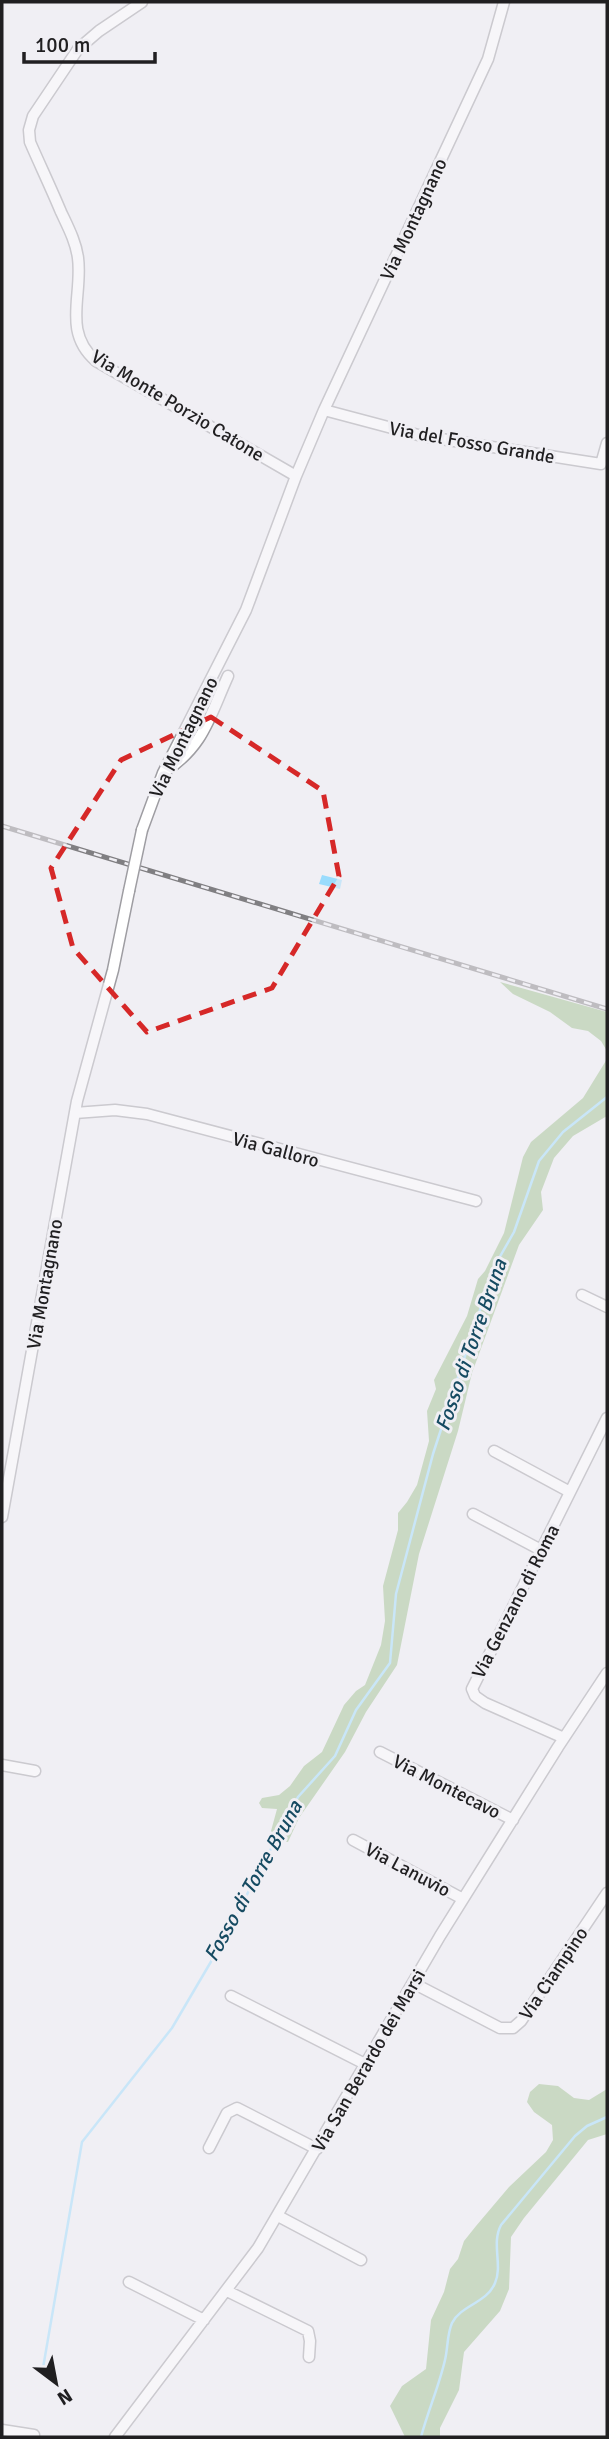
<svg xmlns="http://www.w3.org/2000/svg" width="609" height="2439" viewBox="0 0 609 2439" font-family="Signika,sans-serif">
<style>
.forest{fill:#9cbf8b}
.water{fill:#9adcfd}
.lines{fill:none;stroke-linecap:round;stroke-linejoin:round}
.stream{stroke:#9adcfd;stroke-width:2.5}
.minor-casing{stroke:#9e9da2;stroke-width:13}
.minor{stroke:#fff;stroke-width:10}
.rail-casing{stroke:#807f82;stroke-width:5}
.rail{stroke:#f0eff4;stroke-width:2.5;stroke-dasharray:8;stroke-linecap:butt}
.minor-bridge-casing{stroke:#9e9da2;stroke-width:13;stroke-linecap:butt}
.minor-bridge{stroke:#fff;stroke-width:10}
.marked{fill:none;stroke:#d62828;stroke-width:5;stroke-dasharray:14 9;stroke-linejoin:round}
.labels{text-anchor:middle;stroke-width:6;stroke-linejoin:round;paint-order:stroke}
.street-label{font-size:19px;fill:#201f21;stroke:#f0eff4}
.water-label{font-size:21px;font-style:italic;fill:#164b62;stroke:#f0eff4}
</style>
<rect width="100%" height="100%" fill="#f0eff4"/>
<path class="forest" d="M500 982 607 1012V1051L601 1041 588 1031 572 1028 550 1012 513 994Z
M607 1059V1116L573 1136 554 1158 541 1192 543 1210 519 1245 472 1373 458 1431 419 1554 397 1665 366 1712 345 1752 299 1818 288 1842C280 1842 275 1838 271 1831L277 1809 262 1808 259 1803 262 1798 279 1795 290 1786 304 1766 322 1752 344 1705 356 1691 365 1685 381 1645 385 1621 383 1586 398 1530V1513L407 1502 417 1485 429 1441 427 1411 436 1389 434 1380 467 1316 478 1279 485 1271 504 1233 523 1157 531 1142 583 1098Z
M539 2084 558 2086 574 2098 589 2100 607 2089V2134L588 2140 524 2218 511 2237 509 2289 500 2311 464 2352 459 2390 440 2428V2437H405L390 2406 402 2386 426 2369 431 2320 444 2292 450 2269 458 2259 464 2241 476 2226 509 2187 546 2152 553 2140 552 2125 534 2112 527 2102 530 2092Z"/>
<path class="water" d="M322 875 342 880 340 889 319 884Z"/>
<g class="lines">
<path class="stream" d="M43 2368 82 2142 172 2028 219 1948 298 1797 335 1756 356 1710 390 1663 396 1594 433 1454 494 1267 514 1232 539 1161 563 1132 607 1097
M421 2437C428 2411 439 2386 445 2360 448 2348 447 2334 452 2323 461 2305 487 2303 495 2283 503 2265 491 2244 501 2225L575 2136 587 2126 607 2117"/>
<g class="minor-casing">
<path id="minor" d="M142 2 99 31 78 49 33 116 29 130 30 142C40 165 51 188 61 212 68 227 76 242 78 258 83 295 62 332 96 361L296 476
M324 410 422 436 601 464 607 443
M163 773C204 746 209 718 228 676
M142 830 163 773 246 610 296 476 324 410 488 59 504 2
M75 1113 115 1110 147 1114 476 1201
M582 1295 607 1307
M494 1451 570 1492
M473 1514 541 1550
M2 1517 77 1101 113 970 129 891
M564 1738 485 1703 475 1696 472 1689 607 1418
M380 1752 513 1820
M2 1765 35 1771
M353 1840 463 1899
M413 1983 500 2028H513L521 2021 607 1893
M231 1996 367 2065
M209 2148 227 2113 237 2108 317 2149
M278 2216 361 2260
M129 2282 204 2320
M227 2291 308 2331 310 2341 309 2357
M2 2430 34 2435
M115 2437 258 2248 440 1936 558 1747 607 1673"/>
</g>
<use href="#minor" class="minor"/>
<g class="rail-casing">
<path id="rail" d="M2 826 607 1009"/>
</g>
<use href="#rail" class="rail"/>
<g class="minor-bridge-casing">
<path id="minor-bridge" d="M129 891 142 830"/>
</g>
<use href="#minor-bridge" class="minor-bridge"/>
</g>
<path d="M0 0H609V2439H0ZM211 717 323 791 339 876 272 988 147 1032 73 948 51 868 121 760Z" fill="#f0eff4" fill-opacity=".55" fill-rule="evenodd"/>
<path class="marked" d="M211 717 323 791 339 876 272 988 147 1032 73 948 51 868 121 760Z"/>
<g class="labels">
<g class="street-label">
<text transform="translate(413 219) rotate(-65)" y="7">Via Montagnano</text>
<text transform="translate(178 405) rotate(31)" y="7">Via Monte Porzio Catone</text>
<text transform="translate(472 442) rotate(10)" y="7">Via del Fosso Grande</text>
<text transform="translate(183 737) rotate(-64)" y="7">Via Montagnano</text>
<text transform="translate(276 1149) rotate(15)" y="7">Via Galloro</text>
<text transform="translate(44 1284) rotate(-80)" y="7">Via Montagnano</text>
<text transform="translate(515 1601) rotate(-63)" y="7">Via Genzano di Roma</text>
<text transform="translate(447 1786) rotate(27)" y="7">Via Montecavo</text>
<text transform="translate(408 1869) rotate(28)" y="7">Via Lanuvio</text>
<text transform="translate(553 1973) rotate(-56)" y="7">Via Ciampino</text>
<text transform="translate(368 2060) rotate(-60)" y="7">Via San Berardo dei Marsi</text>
</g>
<g class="water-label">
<text transform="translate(471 1345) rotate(-71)" y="7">Fosso di Torre Bruna</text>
<text transform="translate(253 1881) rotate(-61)" y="7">Fosso di Torre Bruna</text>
</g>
</g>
<rect width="609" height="2439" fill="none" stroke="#201f21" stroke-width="7"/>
<g transform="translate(56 2383) rotate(148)" stroke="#f0eff4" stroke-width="5" paint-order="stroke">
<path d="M0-5L12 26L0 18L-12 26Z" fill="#201f21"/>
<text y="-10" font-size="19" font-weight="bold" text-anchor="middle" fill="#201f21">N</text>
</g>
<path d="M24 52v10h131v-10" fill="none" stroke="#201f21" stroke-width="3.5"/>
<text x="35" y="52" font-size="21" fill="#201f21" stroke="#f0eff4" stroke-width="5" paint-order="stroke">100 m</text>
</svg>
